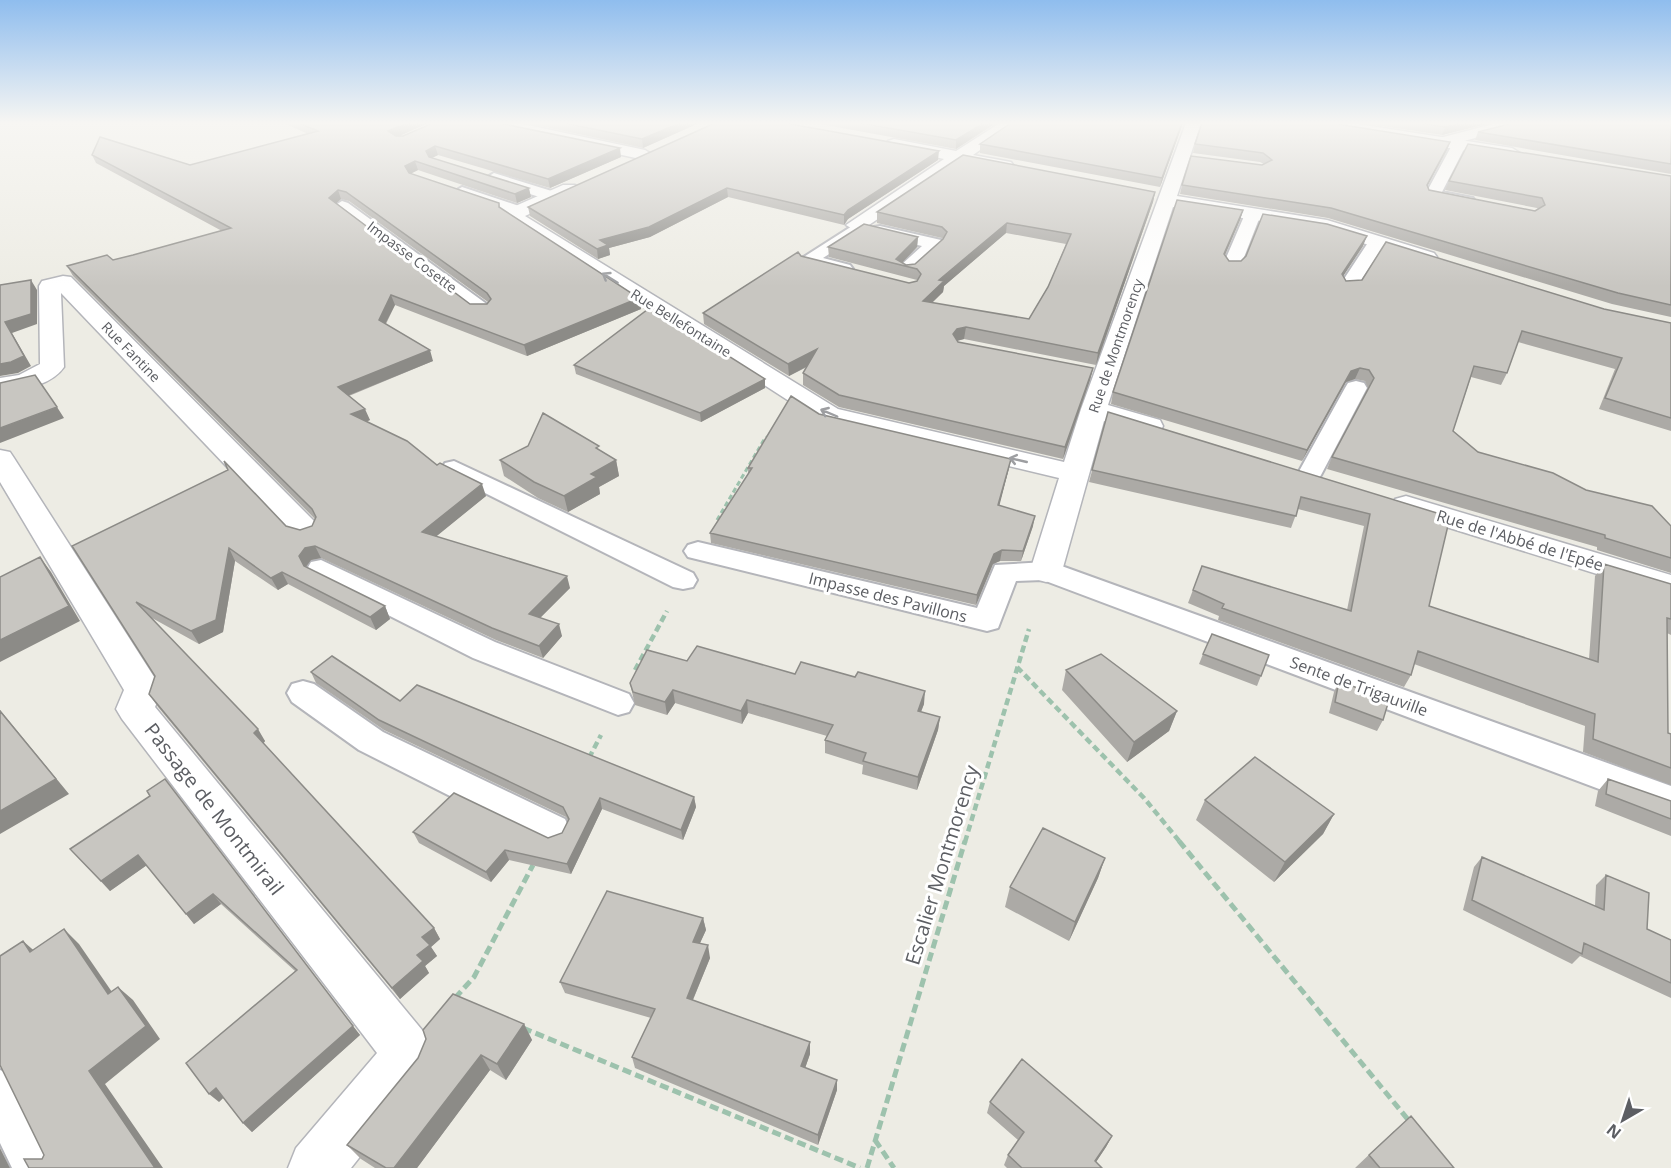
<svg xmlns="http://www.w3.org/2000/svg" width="1671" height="1168" viewBox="0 0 1671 1168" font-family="'Open Sans',sans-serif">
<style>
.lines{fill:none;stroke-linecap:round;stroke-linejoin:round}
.lane-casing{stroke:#b4b5ba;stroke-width:4}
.street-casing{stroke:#b4b5ba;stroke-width:3}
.secondary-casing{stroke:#b6b7bd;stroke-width:3}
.path-far2{stroke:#9dc2ad;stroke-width:3;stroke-dasharray:5 3;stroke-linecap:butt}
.path-far1{stroke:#9dc2ad;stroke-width:4.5;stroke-dasharray:7 4;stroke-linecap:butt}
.path{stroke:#9dc2ad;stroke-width:5;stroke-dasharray:9 4.5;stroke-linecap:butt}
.lane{fill:#fff;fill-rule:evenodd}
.street{fill:#fff;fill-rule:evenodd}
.secondary{fill:#fff;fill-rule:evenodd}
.wall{fill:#acaaa6;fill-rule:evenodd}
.shaded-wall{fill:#8c8b87}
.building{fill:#c8c6c1;stroke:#8c8b87;stroke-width:1.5;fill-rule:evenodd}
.oneway{stroke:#9d9ea1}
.labels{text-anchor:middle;stroke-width:6;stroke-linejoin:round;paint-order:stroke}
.far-street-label{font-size:14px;fill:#5c5e63;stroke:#fff}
.street-label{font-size:16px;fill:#5c5e63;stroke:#fff}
.near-street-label{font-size:20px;fill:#5c5e63;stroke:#fff}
</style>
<rect width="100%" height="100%" fill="#edece4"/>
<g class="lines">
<g class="lane-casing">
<path id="lane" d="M1459 141 1466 145 1442 192 1473 198 1475 201 1467 206 1427 198 1425 195 1452 145Z
M494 173 558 193 560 196 552 201 489 181 486 178Z
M462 187 525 208 527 211 519 216 456 195 454 192Z
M342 201 348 203 488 305 491 309 488 313H474L336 209 334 206Z
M1253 209 1261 214 1241 265 1238 269H1226L1223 265 1245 214Z
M860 221 866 222 868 226 866 230 823 258 850 265 853 269 850 273 844 274 802 264 799 260Z
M880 226 941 240 944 244 913 273H901L898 269 901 265 922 246 874 235 872 231 874 227Z
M1377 237 1386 242 1358 285 1356 289H1342L1340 285 1371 238Z
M1356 381 1364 383 1367 388 1321 475 1318 480 1309 482 1300 480 1297 475 1345 388 1348 383Z
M454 461 693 573 697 580 693 587 683 589 673 587 445 473 442 468 445 463Z
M698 542 977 608 995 565 1046 562 1056 564 1671 786V816L1043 580 1016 581 998 628 987 631 688 557 684 551 688 545Z
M321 560 495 642 629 694 634 703 629 712 618 715 473 658 311 576 307 569 311 562Z
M303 681 314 684 383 732 565 819 570 830 565 841 552 846 539 841 359 750 292 702 287 693 292 684Z
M0 1070 16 1077 61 1168H12L0 1143Z"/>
</g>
<g class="street-casing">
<path id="street" d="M490 123H518L645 150 653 155 645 160 498 128Z
M1000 123H1018L973 155 1011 162 1014 166 1011 170 1005 171 962 162 863 229 856 231 846 225 944 159 888 147 886 144 888 141 894 139 956 151Z
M1186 123H1201L1177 196 1327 220 1434 253 1437 257 1434 261 1427 263 1324 231 1173 207 1108 405 1160 420 1163 426 1160 432 1150 434 1104 421 1062 571 1057 579 1046 582 1035 579 1030 571 1059 478 820 421 502 215 504 211 563 185H575L578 189 575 193 525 216 838 409 1064 462 1081 409Z
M1497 123H1522L1519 126 1442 147 1434 142 1436 139Z
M63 276 71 277 316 523 320 530 316 537 305 540 294 537 61 293 64 367C51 386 21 390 0 394V378L19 375 40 364 39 286 42 281Z
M0 450 10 452 14 458 156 680 162 690 155 707 427 1036 434 1054 427 1072 351 1168H288L296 1148 377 1053 122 719 116 709 124 690 0 482Z
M1406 496 1671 575V597L1395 511 1391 505 1395 499Z"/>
</g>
<g class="secondary-casing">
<path id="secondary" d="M1316 123H1351L1512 148 1520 153 1512 158 1324 128Z"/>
</g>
<path class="path-far2" d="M717 520 765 438 770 436"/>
<path class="path-far1" d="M1017 667 1144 798 1180 842
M635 670 667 611
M589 758 601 735
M965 842 1029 629"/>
<path class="path" d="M1179 841 1410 1122
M455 998 474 977 533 865
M523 1028 860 1168
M875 1140 894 1168
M867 1168 965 841"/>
<use href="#lane" class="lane"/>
<use href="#street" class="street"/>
<use href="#secondary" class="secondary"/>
</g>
<path class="wall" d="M284 123H428L398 136 621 157 550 188 438 155 431 158 531 197 517 203 418 170 410 174 499 203 500 208 639 298 641 309 527 356 395 305 386 324 433 361 349 396 370 420 366 422 486 496 436 536 570 588 540 618 562 636 543 658 496 640 321 558 311 560 306 567 385 606 390 619 376 630 288 584 278 590 235 561 223 632 199 644 152 618 265 741 263 743 434 928 440 939 431 947 437 956 425 966 429 973 400 999 158 707 149 694 155 676 72 546 286 526 300 530 312 526 315 519 73 276 67 266 113 260 133 255 222 231 96 163 92 155 190 165 308 134ZM341 199 349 201 488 302 487 304H470L336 203Z
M527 123H699L643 148Z
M815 123H996L956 149Z
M1183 123 1160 187 980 153V144Z
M1363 123H1490L1442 135Z
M1671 123V174L1475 140 1478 132Z
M1195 144 1447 150 1427 186 1429 190 1535 211 1538 209 1537 208 1445 190 1449 181 1671 176V317L1612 304 1328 218 1180 194 1182 185 1264 164 1260 162 1193 153Z
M938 160 848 219 844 225 728 197 650 237 609 248 610 255 598 259 530 216 528 207Z
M1155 192 1153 202 1096 365 964 339 957 341 958 342 1093 368 1090 380 1063 459 839 407 803 385V373L807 367 789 376 704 324 703 313 801 256 909 283 917 281V280L829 257 828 247 918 237 917 247 902 263 906 265 915 264 943 239 942 238 877 223V212ZM1006 233 1066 244 1048 287 1029 319 932 303 943 292 944 286Z
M1243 210 1240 220 1225 255 1229 261H1241L1363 246 1343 276 1346 281 1604 309 1671 323V431L1599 409 1615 369 1518 342 1507 373 1501 385 1471 377 1453 431 1478 452 1586 490 1671 526V573L1597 550V547L1327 469 1332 457 1368 388 1365 381 1355 379 1346 382 1302 461 1111 404 1113 392Z
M574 365 765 379V388L701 422 576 374Z
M1108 412 1450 517 1429 606 1589 659 1595 576 1604 564 1671 584V635L1667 633 1668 733 1671 734V785L1583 752 1585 726 1414 664 1411 675 1404 687 1218 620 1219 616 1188 603 1202 566 1347 610 1364 526 1298 509 1291 528 1089 482Z
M819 414 1009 468 999 505 1033 526 1021 561H1000L993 564 976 605 711 543 710 533 748 474V468Z
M600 450 616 460 619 476 599 487 600 494 568 512 538 498 504 476 500 460Z
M1203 654 1269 655 1257 686 1199 664Z
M687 661 795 674 924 704 921 712 940 717 938 730 917 790 862 774 863 765 825 753V740L827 736 748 713 742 724 675 703 667 715 635 705 630 683Z
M1066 670 1177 711 1169 731 1127 762 1062 690Z
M311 672 694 797 696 807 683 840 602 809 571 874 509 860 491 882 419 843 413 832 548 838 562 833 568 821 566 817 384 730 316 683Z
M1339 681 1383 720 1377 731 1329 713 1334 692Z
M1608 779 1671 801V836L1595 806 1598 791Z
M150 796 360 1035 252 1132 243 1123 223 1098 219 1102 295 971 221 904 194 924 147 865 110 891 70 849Z
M1205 800 1334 814 1323 834 1274 882 1196 820Z
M1482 857 1595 906 1596 885 1606 875 1647 929 1671 940V998L1580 956 1572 964 1463 910 1474 867Z
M1105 858 1098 878 1069 941 1005 907 1010 887Z
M703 918 706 930 700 943 710 958 693 1000 810 1042V1054L805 1068 837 1090 818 1145 635 1068 632 1057 651 1018 565 993 560 982Z
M524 1024 532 1040 506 1080 490 1070 417 1168H375L361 1159 347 1145 418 1058Z
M990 1102 1112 1136 1106 1147 1096 1162 1102 1168H1007L1004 1165 1008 1155 1018 1140 987 1113Z
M1394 1131 1454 1168H1355Z"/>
<path class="shaded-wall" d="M408 123H428L391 140 388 131Z
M680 123H699L643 148 642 139Z
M984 123H996L956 149V140Z
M1182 123H1183L1160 187 1162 178Z
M1461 123H1490L1442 135 1445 127Z
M1450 142 1447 150 1423 194 1427 185Z
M435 146 438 155 428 160 426 151Z
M620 148 621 157 550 188 548 179Z
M939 151 938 160 848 219 844 225V215L848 210Z
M415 161 418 170 408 175 405 166Z
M529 188 531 197 517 203 515 194Z
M727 188 728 197 650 237 609 248 610 255 598 259 597 249 600 240Z
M338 190 341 199 332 207 329 198Z
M1155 192 1153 202 1096 365 1098 353Z
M1243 210 1240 220 1221 264 1224 254Z
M1007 223 1006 233 944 286 943 292 922 312 923 301 939 280Z
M1367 236 1363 246 1338 284 1342 274Z
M918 237 917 247 900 265 896 259Z
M31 280 37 290V324L12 333 31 366 18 373 0 376V364L5 322Z
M391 295 395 305 382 330 379 320Z
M639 298 641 309 527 356 524 345Z
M966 327 964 339 956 341 953 334 957 329Z
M817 349V361L789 376 788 364Z
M430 350 433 361 342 398 338 387Z
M1093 368 1090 380 1063 459 1065 447Z
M1360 368 1355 379 1346 382 1302 461 1307 450 1351 371Z
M765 379V388L701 422 700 413Z
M57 407 64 418 0 443V428Z
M365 409 370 420 355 426 351 414Z
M1011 459 1009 468 997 515 998 505Z
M616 460 619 476 599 487 600 494 568 512 564 496 591 474Z
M482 484 486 496 427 544 422 532Z
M1035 516 1033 526 1021 561 1023 551Z
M315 546 321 558 311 560 305 568 299 556 305 548Z
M229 548 235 561 223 632 199 644 191 631Z
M1002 550 1000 561 993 564 976 605 977 595 994 554Z
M40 557 51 572 80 621 0 662V640Z
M282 572 288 584 278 590 271 578Z
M567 576 570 588 532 626 529 614Z
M385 606 390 619 376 630 370 617Z
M559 624 562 636 543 658 539 646Z
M673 690 675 703 667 715 665 702Z
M925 691 924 704 916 724 918 711Z
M747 700 748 713 742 724 741 711Z
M0 710 69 794 0 834Z
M1177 711 1169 731 1127 762 1134 742Z
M940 717 938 730 917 790 918 777Z
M258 729 265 741 262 746 254 733Z
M172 789 360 1035 252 1132 243 1123 353 1026Z
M694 797 696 807 683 840 681 830Z
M600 798 602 809 571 874 567 864Z
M1334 814 1323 834 1274 882 1285 862Z
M505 850 509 860 491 882 486 872Z
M138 855 147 865 110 891 101 881Z
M1105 858 1098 878 1069 941 1075 922Z
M213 894 221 904 194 924 186 914Z
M703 918 706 930 695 954 693 942Z
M434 928 440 939 431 947 437 956 425 966 429 973 400 999 392 988 422 937Z
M64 929 79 944 123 1008 108 994Z
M23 941 39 955 30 952Z
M708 945 710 958 689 1009 687 998Z
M118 987 133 1000 160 1039 105 1084 163 1168H155L89 1071Z
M524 1024 532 1040 506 1080 497 1064Z
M810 1042V1054L802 1077 801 1066Z
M481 1055 490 1070 417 1168H394Z
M837 1080V1090L818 1145V1135Z
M216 1088 225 1096 219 1102 209 1094Z
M1112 1136 1106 1147 1092 1168 1095 1161Z
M0 1148 10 1168H0Z"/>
<path class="building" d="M299 123H408L388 131 396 136H403L433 123H499L620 148 548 179 435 146 426 151 429 157 529 188 515 194 415 161 405 166 409 173 499 203V207L639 298 524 345 391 295 379 320 430 350 338 387 365 409 351 414 407 441 437 465 440 463 482 484 422 532 567 576 529 614 559 624 539 646 492 628 315 546 305 548 299 556 304 566 385 606 370 617 282 572 271 578 229 548 216 620 191 631 136 602 258 729 254 733 434 928 422 937 430 945 417 955 423 961 392 988 149 694 155 676 72 546 228 470 224 461 286 526 300 530 312 526 316 517 312 509 67 266 107 255 113 260 133 255 231 228 92 155 100 137 190 165 318 131ZM338 190 346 192 487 293 491 299 487 304H470L329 198Z
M564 123H680L642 139Z
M715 123H785L939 151 848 210 844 215 727 188 649 227 600 240 608 245 597 249 528 207Z
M860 123H984L956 140Z
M1011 123H1182L1162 178 980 144Z
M1202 123H1331L1450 142 1427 185 1429 190 1535 211 1545 205 1542 198 1449 181 1468 144 1671 176V305L1618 293 1331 208 1182 185 1191 156 1262 165 1272 160 1263 153 1195 144Z
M1418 123H1461L1445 127Z
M1513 123H1671V164L1478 132Z
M963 155 1155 192 1098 353 966 327 957 329 953 334 958 342 1093 368 1065 447 839 395 803 373 817 349 788 364 703 313 798 252 801 256 909 283 917 281 921 274 917 269 828 247 864 224 918 237 896 259 906 265 915 264 943 239 947 232 942 227 877 212ZM1007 223 1071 234 1048 287 1029 319 923 301 944 281 939 280Z
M1177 200 1243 210 1224 254 1229 261H1241L1246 256 1263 214 1327 224 1367 236 1342 274 1346 281 1362 280 1386 242 1604 309 1671 323V418L1605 398 1622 358 1522 331 1507 373 1474 366 1453 431 1478 452 1553 473 1586 490 1652 506 1671 526V558L1605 538V535L1332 457 1374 378 1369 370 1360 368 1351 371 1307 450 1113 392Z
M31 280V314L5 322 24 356 11 362 0 364V285Z
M651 307 765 379 700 413 574 365Z
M35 375 57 407 0 428V383Z
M791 396 819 414 1011 459 998 505 1035 516 1023 551 1002 550 994 554 977 595 710 533 752 468H748Z
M1108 412 1450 517 1429 606 1598 662 1604 564 1671 584V619L1667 618 1668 733 1671 734V768L1593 739 1595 714 1418 651 1411 675 1222 608 1224 604 1193 590 1202 566 1351 611 1370 514 1301 497 1296 516 1092 470Z
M543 413 599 446 596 448 616 460 591 474 597 477 564 496 534 482 500 460 528 446Z
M40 557 69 606 0 640V577Z
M1212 634 1269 655 1261 676 1203 654Z
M697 646 795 674 801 662 855 677 858 672 925 691 918 711 940 717 918 777 863 761 866 753 825 740 833 725 747 700 741 711 673 690 665 702 633 692 630 683 647 650 687 661Z
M1101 654 1177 711 1134 742 1066 670Z
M332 656 400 701 417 685 694 797 681 830 600 798 567 864 505 850 486 872 413 832 454 793 548 838 562 833 569 819 563 807 379 720 311 672Z
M1339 681 1389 700 1383 720 1335 702Z
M0 711 56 779 0 811Z
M1255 757 1334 814 1285 862 1205 800Z
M165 779 353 1026 243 1123 216 1088 209 1094 186 1063 297 970 213 894 186 914 138 855 101 881 70 849 150 796 147 791Z
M1608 779 1671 801V819L1606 794Z
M1043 828 1105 858 1075 922 1010 887Z
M1482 857 1604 910 1606 875 1649 893 1647 929 1671 940V983L1584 943 1582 954 1472 900Z
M607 891 703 918 693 942 708 945 687 998 810 1042 801 1066 837 1080 818 1135 632 1057 655 1009 560 982Z
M64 929 108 994 118 987 146 1026 89 1071 155 1168H29L24 1159H42L44 1155 0 1065V956L23 941 30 952Z
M453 994 524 1024 497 1064 481 1055 394 1168H386L347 1145 418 1058 426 1039 423 1030Z
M1022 1059 1112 1136 1095 1161 1102 1168H1022L1008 1155 1024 1132 990 1102Z
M1411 1116 1454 1168H1380L1369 1155Z"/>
<defs><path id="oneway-shaft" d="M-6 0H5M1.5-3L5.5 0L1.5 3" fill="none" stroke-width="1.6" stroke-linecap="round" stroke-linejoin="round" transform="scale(1.5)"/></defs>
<g class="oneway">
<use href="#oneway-shaft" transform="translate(610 278) rotate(-148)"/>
<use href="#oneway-shaft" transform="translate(829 413) rotate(-157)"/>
<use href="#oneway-shaft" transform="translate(1018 460) rotate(-167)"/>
</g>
<linearGradient id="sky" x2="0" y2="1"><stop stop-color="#8fbdee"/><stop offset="0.43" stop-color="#f7f6f3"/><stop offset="1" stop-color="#f7f6f3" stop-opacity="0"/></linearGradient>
<rect width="1671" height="286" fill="url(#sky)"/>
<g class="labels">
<g class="far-street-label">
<text transform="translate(412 257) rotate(37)" y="5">Impasse Cosette</text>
<text transform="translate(681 323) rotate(32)" y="5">Rue Bellefontaine</text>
<text transform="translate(1116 346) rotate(-71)" y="5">Rue de Montmorency</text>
<text transform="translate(131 352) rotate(46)" y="5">Rue Fantine</text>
</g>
<g class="street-label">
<text transform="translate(1520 540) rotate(17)" y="6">Rue de l'Abbé de l'Epée</text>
<text transform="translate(888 597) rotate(14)" y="6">Impasse des Pavillons</text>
<text transform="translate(1359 686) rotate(20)" y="6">Sente de Trigauville</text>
</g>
<g class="near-street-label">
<text transform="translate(214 809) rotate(52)" y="7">Passage de Montmirail</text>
<text transform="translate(942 865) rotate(-73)" y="7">Escalier Montmorency</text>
</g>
</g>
<g transform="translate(1623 1120) rotate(219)" stroke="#ffffff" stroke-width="4.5" paint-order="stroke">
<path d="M0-4.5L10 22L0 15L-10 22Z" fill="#5c5e63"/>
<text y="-9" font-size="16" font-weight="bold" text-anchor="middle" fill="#5c5e63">N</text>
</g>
</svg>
